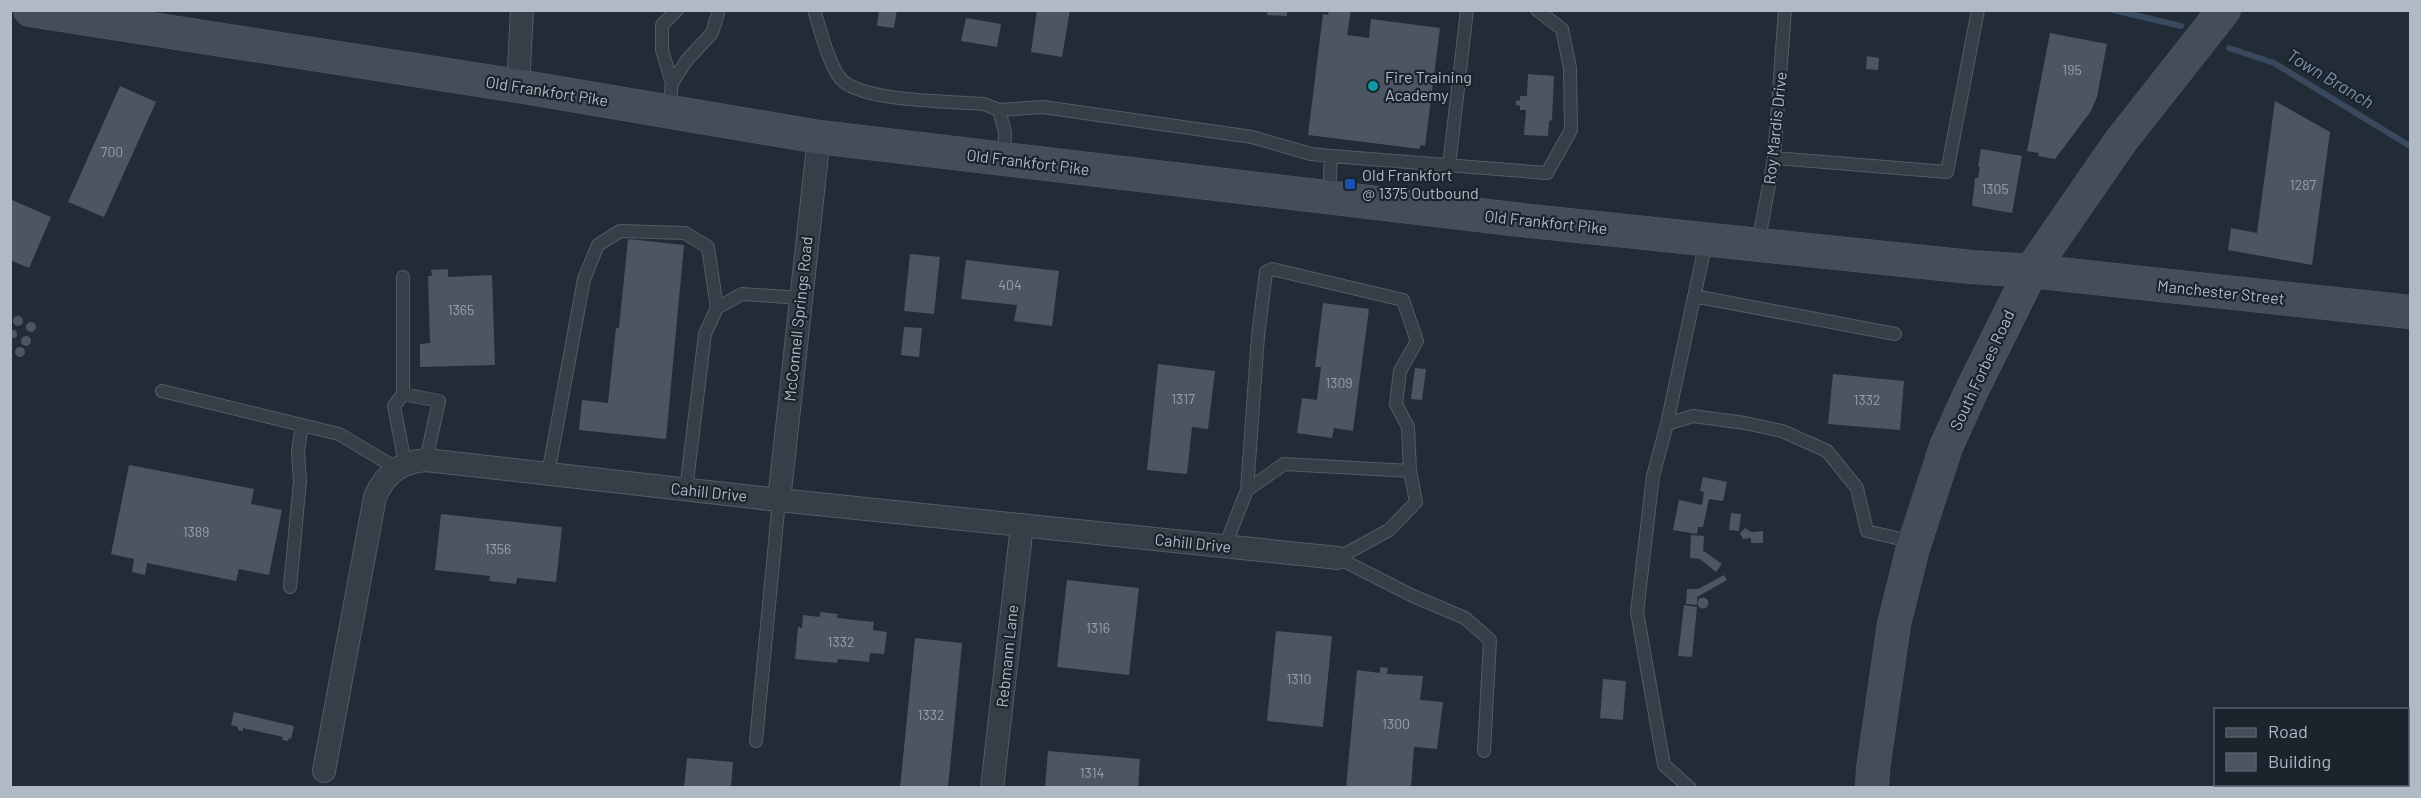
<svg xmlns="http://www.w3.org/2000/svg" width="2421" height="798" viewBox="0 0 2421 798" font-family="Barlow,sans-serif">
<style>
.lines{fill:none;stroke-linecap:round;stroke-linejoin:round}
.stream{stroke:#394a5f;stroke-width:6}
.building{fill:#4b5662}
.service-casing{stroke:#535c65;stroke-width:14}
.minor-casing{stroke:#535c65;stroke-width:24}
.secondary-casing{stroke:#535c65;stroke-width:34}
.service{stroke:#363e47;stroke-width:12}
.minor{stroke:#363e47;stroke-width:22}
.secondary{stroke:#444d5a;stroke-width:33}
.culture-dot{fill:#0f9aa8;stroke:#1b232c;stroke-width:2}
.transit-dot{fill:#1a4fb4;stroke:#1b232c;stroke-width:2}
.labels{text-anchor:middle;stroke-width:4.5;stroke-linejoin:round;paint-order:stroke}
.number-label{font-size:14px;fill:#97a0ac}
.poi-label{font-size:16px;fill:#b0b9c4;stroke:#1b232c;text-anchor:start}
.street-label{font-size:16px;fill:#b0b9c4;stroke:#1b232c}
.water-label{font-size:18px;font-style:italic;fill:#7b90aa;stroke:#1b232c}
</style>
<rect width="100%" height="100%" fill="#222c37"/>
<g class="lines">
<path class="stream" d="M2113 10 2181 26
M2229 48 2274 63 2410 146"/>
</g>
<path class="building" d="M879 10H897L894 28 877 26Z
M1037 10H1070L1062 57 1031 52Z
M1268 10H1287V16L1267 15Z
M1329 10H1351L1347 35 1369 38 1371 19 1440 28 1425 146 1420 145V149L1308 135 1323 14 1328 15Z
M966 18 1001 24 997 47 961 41Z
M2050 33 2107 44 2097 97 2091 111 2055 159 2038 156 2039 153 2027 151Z
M1867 56 1879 58 1878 70 1866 69Z
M1528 74 1554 76 1552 120 1549 121 1548 136 1524 135 1526 110H1520V106L1516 105V100L1520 101V96H1527Z
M120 86 156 102 104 217 68 202Z
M2275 101 2330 132 2312 265 2228 250 2231 228 2257 233Z
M1981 149 2022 156 2012 213 1972 206 1975 178H1978L1980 167H1978Z
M10 199 51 217 29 268 10 260Z
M628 239 684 245 666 439 579 430 582 400 608 403 616 328H619Z
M910 254 940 257 934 314 904 311Z
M966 260 1059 271 1052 326 1014 321 1017 305 961 299Z
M448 269V277L492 275 495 365 420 367V344L430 343 428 276H432L431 270Z
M1323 303 1369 309 1353 431 1334 428 1332 438 1297 433 1302 398 1317 400 1321 367H1315Z
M13 321a5 5 0 1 1 10 0a5 5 0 1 1-10 0Z
M26 327a5 5 0 1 1 10 0a5 5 0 1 1-10 0Z
M904 327 922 328 919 357 901 355Z
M9 334a4 4 0 1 1 8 0a4 4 0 1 1-8 0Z
M21 341a5 5 0 1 1 10 0a5 5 0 1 1-10 0Z
M15 352a5 5 0 1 1 10 0a5 5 0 1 1-10 0Z
M1158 364 1215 371 1208 429 1192 427 1187 474 1147 470Z
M1415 368 1426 369 1422 400 1411 399Z
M1833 374 1904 381 1900 430 1828 424Z
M129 465 254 489 251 504 282 510 269 575 239 569 236 581 147 563 145 575 132 572 134 559 111 554Z
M1703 477 1727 482 1723 501 1709 499 1703 527H1698L1697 534 1673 530 1679 500 1702 505 1704 492 1700 491Z
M1731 513 1741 514 1739 531 1729 530Z
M441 514 562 527 556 582 517 578 516 584 489 581 490 576 435 570Z
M1745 528 1751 532 1763 531V543H1751V538L1743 539 1740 533Z
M1691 535 1704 536 1703 553 1704 551 1722 564 1716 572 1700 559 1690 558Z
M1724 575 1727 580 1697 597V605L1686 604 1687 589H1698Z
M1067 580 1139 588 1129 675 1057 667Z
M1697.5 603a5.5 5.5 0 1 1 11 0a5.5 5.5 0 1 1-11 0Z
M1684 605 1697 607 1692 657 1678 656Z
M820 612 838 614 837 618 874 622 873 630 887 632 884 654 870 653 869 662 838 659 837 663 795 659 798 627 802 628 803 615 820 617Z
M1276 631 1332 636 1323 727 1267 721Z
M915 638 962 643 948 788H900Z
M1380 667 1388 668 1387 674 1423 676 1420 700 1443 702 1437 749 1414 747 1411 788H1346L1357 670 1380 673Z
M1603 679 1626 681 1623 720 1600 718Z
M234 712 294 726 291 739 289 738 288 741 282 740 283 737 243 728V731L238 730V727L231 725Z
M1048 751 1140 759 1138 788H1045Z
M687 758 733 762 731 788H684Z"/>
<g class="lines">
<g class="service-casing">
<path id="service" d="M814 10C820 28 830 71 844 82 870 102 950 101 984 104L999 110 1005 132 1004 158
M672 83 662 50V25L677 10
M999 110 1043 107 1252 137 1311 154 1331 156
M669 111 672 83 687 60 712 33 719 10
M1774 158 1947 172 1978 10
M1449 166 1467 10
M1329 196 1331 156 1547 173 1571 130 1570 68 1562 29 1537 10
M1758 244 1774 158 1785 10
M403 277V394
M1694 296 1895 334
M162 391 339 434 396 468
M1667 424 1706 241
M405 463 394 406 403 394 439 401 426 460
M548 474 584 279 598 245 620 231 685 233 708 247 717 308
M686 490 705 334 717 308 742 294 801 298
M1247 490 1258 336 1266 272 1272 269 1403 300 1417 341 1400 371 1396 404 1408 427 1410 471
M1225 546 1247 490 1284 464 1410 471 1416 502 1389 530 1338 558
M1338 558 1413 596 1465 618 1490 640 1484 751
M290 587 300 481 298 451 302 425
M756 741 779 500
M1690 788 1664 765 1637 612 1653 476 1667 424 1693 416 1745 423 1782 431 1827 451 1857 488 1867 531 1913 542"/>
</g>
<g class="minor-casing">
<path id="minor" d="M518 86 522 10
M779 500 819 137
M324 771 375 497C385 474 400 462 426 460L779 500 1338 558
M992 788 1022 525"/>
</g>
<g class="secondary-casing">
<path id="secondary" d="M30 10 518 86 819 137 1521 220 1971 267 2031 271 2410 312
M1872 788 1873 769 1894 624 1913 548 1946 447 1969 396 2031 271 2120 142 2224 10"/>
</g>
<use href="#service" class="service"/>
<use href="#minor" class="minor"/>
<use href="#secondary" class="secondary"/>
</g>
<circle class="culture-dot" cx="1373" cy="86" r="6"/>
<rect class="transit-dot" x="1344" y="178" width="12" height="12" rx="3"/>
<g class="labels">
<g class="number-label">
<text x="2072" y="75">195</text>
<text x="112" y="157">700</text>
<text x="2303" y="190">1287</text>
<text x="1995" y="194">1305</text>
<text x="1010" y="290">404</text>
<text x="461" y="315">1365</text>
<text x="1339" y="388">1309</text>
<text x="1183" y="404">1317</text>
<text x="1867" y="405">1332</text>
<text x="196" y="537">1389</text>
<text x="498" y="554">1356</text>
<text x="1098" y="633">1316</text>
<text x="841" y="647">1332</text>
<text x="1299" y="684">1310</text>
<text x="931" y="720">1332</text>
<text x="1396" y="729">1300</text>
<text x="1092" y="778">1314</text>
</g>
<g class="poi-label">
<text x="1385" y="83">Fire Training<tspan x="1385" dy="18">Academy</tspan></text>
<text x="1362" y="181">Old Frankfort<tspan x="1362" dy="18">@ 1375 Outbound</tspan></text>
</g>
<g class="street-label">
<text transform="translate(547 91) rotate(9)" y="6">Old Frankfort Pike</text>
<text transform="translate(1775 128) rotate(-84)" y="6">Roy Mardis Drive</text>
<text transform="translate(1028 162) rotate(7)" y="6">Old Frankfort Pike</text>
<text transform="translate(1546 222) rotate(6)" y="6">Old Frankfort Pike</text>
<text transform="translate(2221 292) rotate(6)" y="6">Manchester Street</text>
<text transform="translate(798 319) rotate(-84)" y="6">McConnell Springs Road</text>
<text transform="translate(1982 370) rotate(-65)" y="6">South Forbes Road</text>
<text transform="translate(709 492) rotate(6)" y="6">Cahill Drive</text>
<text transform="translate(1193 543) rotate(6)" y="6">Cahill Drive</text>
<text transform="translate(1007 656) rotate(-84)" y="6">Rebmann Lane</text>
</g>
<g class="water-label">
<text transform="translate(2330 79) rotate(31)" y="6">Town Branch</text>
</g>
</g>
<rect width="2421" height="798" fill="none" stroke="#b0b9c4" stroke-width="24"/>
<rect x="2214" y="708" width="195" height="78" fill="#1b232c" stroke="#575f69" stroke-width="1.5"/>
<rect x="2226" y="728" width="30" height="9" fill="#444d5a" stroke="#575f69" stroke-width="1.5"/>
<text x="2268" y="738" font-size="18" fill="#b0b9c4">Road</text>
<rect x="2226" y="753" width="30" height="18" fill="#4b5662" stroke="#575f69" stroke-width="1.5"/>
<text x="2268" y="768" font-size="18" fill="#b0b9c4">Building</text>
</svg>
